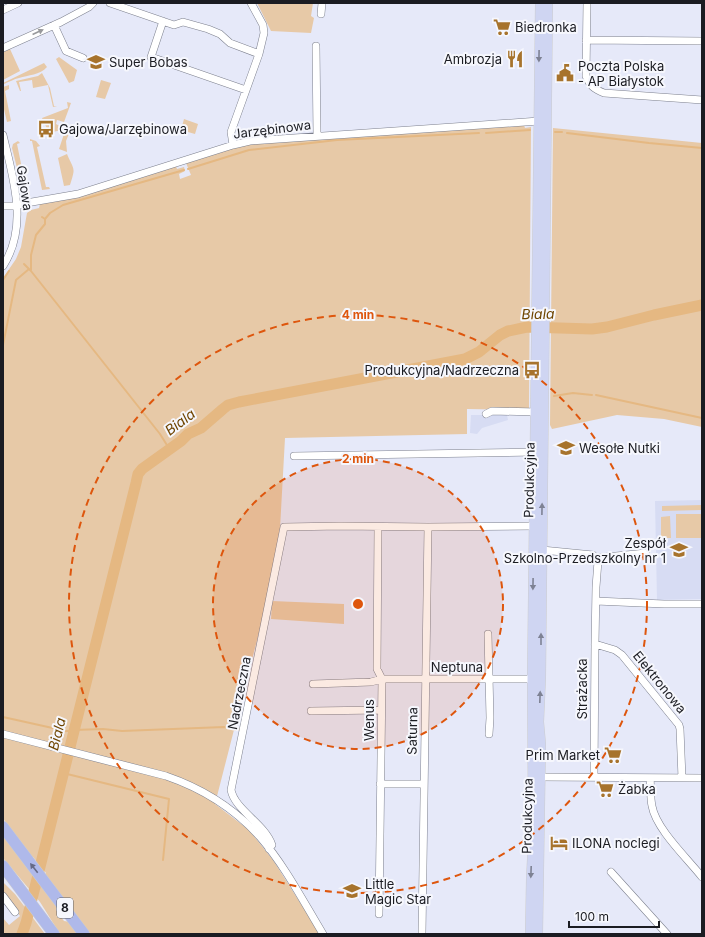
<svg xmlns="http://www.w3.org/2000/svg" width="705" height="937" viewBox="0 0 705 937" font-family="Inter,sans-serif">
<style>
.built{fill:#d7dcf3}
.green{fill:#e7c9a7}
.lines{fill:none;stroke-linecap:round;stroke-linejoin:round}
.stream{stroke:#e5b882;stroke-width:2}
.river{stroke:#e5b882;stroke-width:11}
.minor-casing{stroke:#7d808e;stroke-width:8}
.major-casing{stroke:#cdcdce;stroke-width:10}
.highway-casing{stroke:#cdcdce;stroke-width:12}
.minor{stroke:#fff;stroke-width:7}
.major{stroke:#cfd5f2;stroke-width:9}
.highway{stroke:#afb9ea;stroke-width:11}
.oneway{fill:#98999c}
.oneway2{fill:#7e8294}
.oneway3{fill:#656a86}
.ring{fill:none;stroke:#de560d;stroke-width:2;stroke-dasharray:7 5}
.labels{text-anchor:middle;stroke-width:4;stroke-linejoin:round;paint-order:stroke}
.shield{fill:#f6f7fd;stroke:#5d5e64;stroke-width:1}
.shield-label{font-size:12px;font-weight:bold;fill:#1b1c22}
.poi-label{font-size:13px;fill:#1b1c22;stroke:#f6f7fd;text-anchor:start}
.street-label{font-size:13px;fill:#1b1c22;stroke:#f6f7fd}
.water-label{font-size:14px;font-style:italic;fill:#6f4500;stroke:#f6f7fd}
.centre{fill:#de560d;stroke:#f6f7fd;stroke-width:2}
.ring-label{font-size:12px;text-anchor:middle;font-weight:bold;fill:#de560d;stroke:#f6f7fd;stroke-width:4;stroke-linejoin:round;paint-order:stroke}
</style>
<rect width="100%" height="100%" fill="#e6e9f9"/>
<path class="built" d="M471 415H507L508 420 482 428 477 434 470 433Z
M702 500V599L657 600 655 501Z"/>
<path class="green" d="M257 3H313L311 16 314 18 311 33 271 31Z
M10 49 20 71 3 80V52Z
M59 57 77 70 74 81 69 83 56 59Z
M44 63 47 67C40 75 28 75 19 78 14 79 9 82 4 84L3 83Z
M42 73 50 88 54 106H57L53 107 48 85 33 88 32 80 19 82 21 91H20L16 81 38 76Z
M101 80 111 83 105 99 96 97Z
M9 85V89L5 91 11 121 7 122 3 105V87Z
M67 102 71 103 64 122 57 120 56 124 62 127 61 130 49 133 42 118 68 108Z
M184 119 198 124 195 134 181 130Z
M524 125 525 128 531 127 529 410 467 409V434L285 438 280 529 265 609 215 804 249 830 273 860 320 934H89L45 875 46 873 33 857 31 858 14 836 3 818V278L16 259 21 247 27 213 31 210 39 208 40 204 176 166 177 169 184 167 185 171 179 174 180 179 191 175 186 163 234 148 252 144Z
M553 128 702 143V427L664 419 617 415 552 429 550 425Z
M67 130 70 131 66 141 67 152 59 149 65 131Z
M30 139 36 141 40 146 37 147 46 187H49L50 189 42 190 32 141H30Z
M18 141 20 143 17 144 27 193 30 192V195L24 196 12 148 13 144Z
M67 154C74 171 76 166 70 185L64 186 58 158Z
M702 505V510L662 511V506Z
M676 514H702V538H676Z
M670 516 671 538H661V517Z
M272 601 344 604V624L271 619Z
M3 834 56 904V910L64 921 70 922 79 934H60L40 902 3 858Z
M3 882 15 894 45 934H3V918L9 925 20 916 3 892Z"/>
<g class="lines">
<path class="stream" d="M555 132H562
M486 133 530 130
M567 133 649 143 702 148
M188 169 249 150 337 140 479 133
M45 219 50 213 63 205 184 170
M24 264 31 271 160 434 170 450
M31 270V255L36 235 45 224V219L42 217
M3 280 9 271
M3 345 16 280 29 269
M596 395 702 418
M554 396 573 393 592 395
M3 717 57 729 58 728 60 731H68L73 733
M74 730 103 729 122 731 224 727 237 730 239 729
M63 773 169 799 163 860"/>
<path class="river" d="M22 934 26 923 136 483 138 474 142 469 181 441 188 434 201 428 223 409 228 405 239 402 465 359 479 352 500 335 508 331 527 327 592 329 607 327 654 315 702 305"/>
<g class="minor-casing">
<path id="minor" d="M110 3 174 25 183 22 208 29 220 34 230 43 259 54
M587 3 586 76C590 86 594 89 604 93L702 100
M3 10 18 3
M321 14 322 3
M163 21 151 57 246 90
M54 25 66 51 83 58
M586 40 702 41
M316 46 317 135
M3 48 61 22 89 7 93 3
M3 135C13 178 29 226 3 266
M233 145 231 132 259 54 264 33 263 25 251 3
M3 206H14L32 202 78 194 233 145 250 141 539 121
M486 414 492 411 536 412
M294 456 535 452
M378 527 377 669 382 679 379 914
M542 550 593 555 596 558 598 561 596 587 595 644 594 777
M596 558 646 553
M596 601 664 604H702
M488 634 490 718 489 734
M595 644 615 650 622 655 679 725 680 729 682 778
M313 684 371 682 382 679H532
M311 711 381 710
M3 734 166 776C201 788 235 809 260 837 285 866 303 901 323 934
M540 777 702 778
M650 778C651 787 650 797 652 806 656 829 687 858 702 877
M380 784H424
M269 849 272 845C265 824 235 810 231 790L284 527 341 526 428 527 534 526
M611 872 667 934
M3 896 15 912
M422 934 428 527"/>
</g>
<g class="major-casing">
<path id="major" d="M530 934 531 878 533 840 532 679 540 3
M538 934 541 744 539 722 541 678 548 3"/>
</g>
<g class="highway-casing">
<path id="highway" d="M3 827 84 934
M3 866 54 934"/>
</g>
<use href="#minor" class="minor"/>
<use href="#major" class="major"/>
<use href="#highway" class="highway"/>
</g>
<defs><path id="oneway-solid" d="M-6-.8H1V-3.2L6.5 0L1 3.2V.8H-6Z"/></defs>
<use class="oneway" href="#oneway-solid" transform="translate(38 32) rotate(-25)"/>
<g class="oneway2">
<use href="#oneway-solid" transform="translate(539 56) rotate(91)"/>
<use href="#oneway-solid" transform="translate(542 509) rotate(-89)"/>
<use href="#oneway-solid" transform="translate(533 584) rotate(91)"/>
<use href="#oneway-solid" transform="translate(541 639) rotate(-90)"/>
<use href="#oneway-solid" transform="translate(540 697) rotate(-88)"/>
<use href="#oneway-solid" transform="translate(531 872) rotate(92)"/>
</g>
<use class="oneway3" href="#oneway-solid" transform="translate(34 868) rotate(-128)"/>
<circle cx="358" cy="604" r="145" fill="#de560d" fill-opacity=".12"/>
<g class="ring">
<circle cx="358" cy="604" r="145"/>
<circle cx="358" cy="604" r="289"/>
</g>
<defs>
<g id="supermarket-bare" transform="scale(1.38)"><path d="M-6-5.5h2.5l.6 2H6L4.5 2H-2.5L-4.4-4H-6ZM-1.5 3.2a1.3 1.3 0 1 0 .1 0ZM3 3.2a1.3 1.3 0 1 0 .1 0Z" fill="#a7732c" stroke="#f6f7fd" stroke-width="2.5" paint-order="stroke"/></g>
<g id="restaurant-bare" transform="scale(1.38)"><path d="M-5-6h1v4h1v-4h1v4h1v-4h1v5L-1.5 .5V6h-2V.5L-5-1ZM5-6V6H3V1.5H1.5Q1.5-4 5-6Z" fill="#a7732c" stroke="#f6f7fd" stroke-width="2.5" paint-order="stroke"/></g>
<g id="school-bare" transform="scale(1.38)"><path d="M0-5L7-2L0 1L-7-2ZM-4 1L0 2.5L4 1V4Q0 6-4 4Z" fill="#a7732c" stroke="#f6f7fd" stroke-width="2.5" paint-order="stroke"/></g>
<g id="civic-bare" transform="scale(1.38)"><path d="M-.6-6.5H3V-4.5H.6V-3L4-1V1h2V6H-6V1h2V-1L-.6-3ZM-1.2 2.5V6h2.4V2.5Z" fill="#a7732c" stroke="#f6f7fd" stroke-width="2.5" paint-order="stroke"/></g>
<g id="bus-bare" transform="scale(1.38)"><path d="M-5-6H5V4H4V6H2V4H-2V6H-4V4H-5ZM-3.5-4V0h7V-4ZM-3.5 1.2v1.5H-2V1.2ZM2 1.2v1.5H3.5V1.2Z" fill="#a7732c" stroke="#f6f7fd" stroke-width="2.5" paint-order="stroke"/></g>
<g id="hotel-bare" transform="scale(1.38)"><path d="M-6-4.5h1.5V1H6V5H4.5V3h-9V5H-6ZM-4 0a1.8 1.8 0 1 1 3.6 0ZM.5 0V-2.5h3Q6-2.5 6 0Z" fill="#a7732c" stroke="#f6f7fd" stroke-width="2.5" paint-order="stroke"/></g>
</defs>
<g fill-rule="evenodd">
<use href="#supermarket-bare" x="502" y="27"/>
<use href="#restaurant-bare" x="515" y="59"/>
<use href="#school-bare" x="96" y="62"/>
<use href="#civic-bare" x="565" y="73"/>
<use href="#bus-bare" x="46" y="129"/>
<use href="#bus-bare" x="532" y="370"/>
<use href="#school-bare" x="566" y="448"/>
<use href="#school-bare" x="679" y="550"/>
<use href="#supermarket-bare" x="613" y="755"/>
<use href="#supermarket-bare" x="605" y="789"/>
<use href="#hotel-bare" x="559" y="843"/>
<use href="#school-bare" x="352" y="891"/>
</g>
<g class="labels">
<rect class="shield" x="57" y="898" width="16" height="20" rx="3"/>
<g class="shield-label">
<text x="65" y="912">8</text>
</g>
<g class="poi-label">
<text x="515" y="32">Biedronka</text>
<text x="502" y="64" text-anchor="end">Ambrozja</text>
<text x="109" y="67">Super Bobas</text>
<text x="578" y="71">Poczta Polska<tspan x="578" dy="15">- AP Białystok</tspan></text>
<text x="59" y="134">Gajowa/Jarzębinowa</text>
<text x="519" y="375" text-anchor="end">Produkcyjna/Nadrzeczna</text>
<text x="579" y="453">Wesołe Nutki</text>
<text x="666" y="548" text-anchor="end">Zespół<tspan x="666" dy="15">Szkolno-Przedszkolny nr 1</tspan></text>
<text x="600" y="760" text-anchor="end">Prim Market</text>
<text x="618" y="794">Żabka</text>
<text x="572" y="848">ILONA noclegi</text>
<text x="365" y="889">Little<tspan x="365" dy="15">Magic Star</tspan></text>
</g>
<g class="street-label">
<text transform="translate(272 129) rotate(-7)" y="5">Jarzębinowa</text>
<text transform="translate(25 188) rotate(81)" y="5">Gajowa</text>
<text transform="translate(529 480) rotate(-89)" y="5">Produkcyjna</text>
<text x="457" y="672">Neptuna</text>
<text transform="translate(660 682) rotate(51)" y="5">Elektronowa</text>
<text transform="translate(582 689) rotate(-90)" y="5">Strażacka</text>
<text transform="translate(239 693) rotate(-79)" y="5">Nadrzeczna</text>
<text transform="translate(369 720) rotate(-90)" y="5">Wenus</text>
<text transform="translate(412 731) rotate(-89)" y="5">Saturna</text>
<text transform="translate(527 816) rotate(-89)" y="5">Produkcyjna</text>
</g>
<g class="water-label">
<text transform="translate(538 314) rotate(-1)" y="5">Biala</text>
<text transform="translate(180 422) rotate(-37)" y="5">Biala</text>
<text transform="translate(57 734) rotate(-76)" y="5">Biala</text>
</g>
</g>
<circle cx="358" cy="604" r="6" class="centre"/>
<g class="ring-label">
<text x="358" y="319">4 min</text>
<text x="358" y="463">2 min</text>
</g>
<rect width="705" height="937" fill="none" stroke="#1b1c22" stroke-width="8"/>
<path d="M569 921v6h90v-6" fill="none" stroke="#1b1c22" stroke-width="2"/>
<text x="575" y="921" font-size="12" fill="#1b1c22" stroke="#f6f7fd" stroke-width="3" paint-order="stroke">100 m</text>
</svg>
